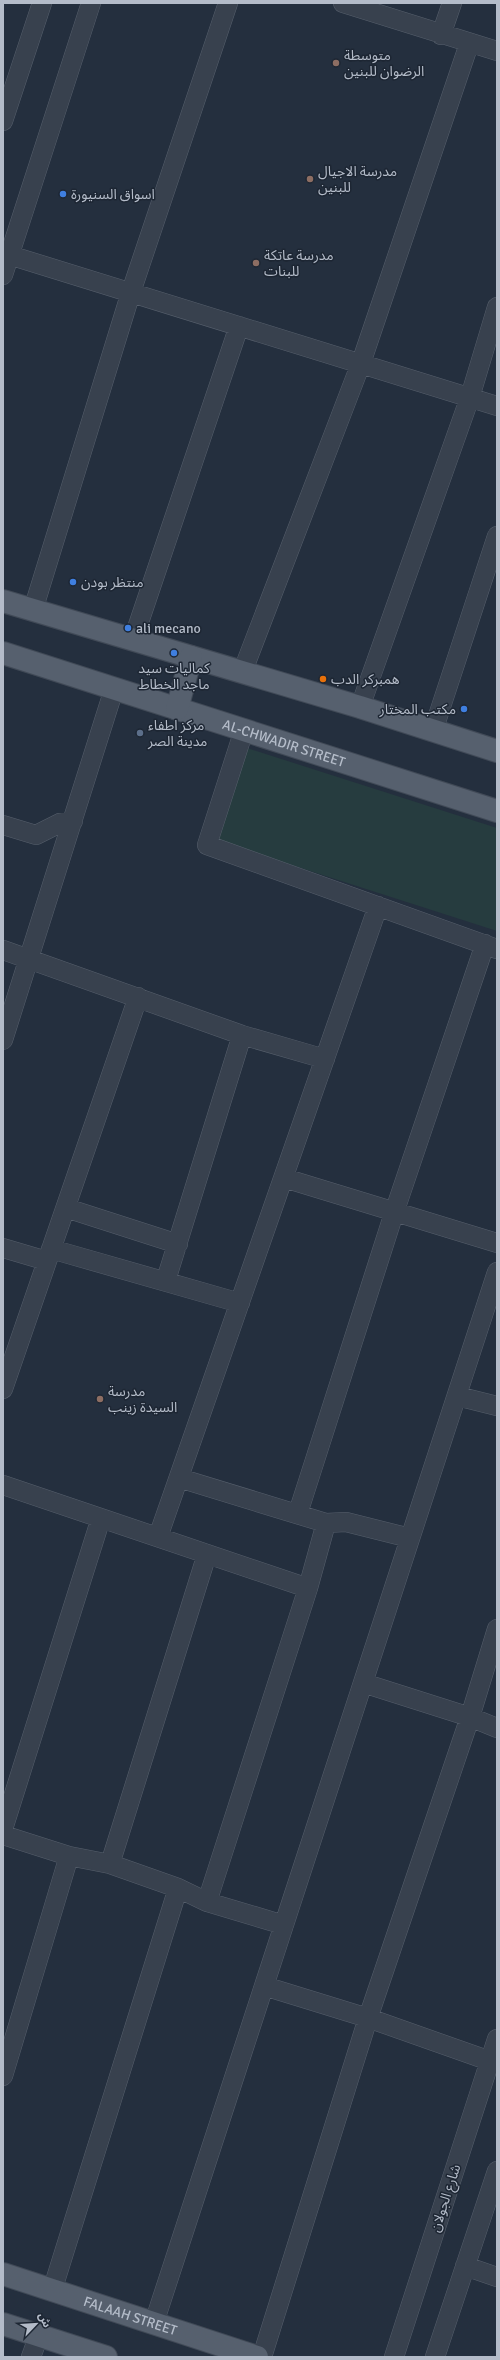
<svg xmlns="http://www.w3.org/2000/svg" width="500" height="2360" viewBox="0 0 500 2360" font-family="Signika,'Noto Sans Arabic',sans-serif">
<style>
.green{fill:#263c3f}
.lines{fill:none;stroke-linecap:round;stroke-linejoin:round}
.minor-casing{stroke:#565f6c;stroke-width:20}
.major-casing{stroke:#414a57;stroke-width:24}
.minor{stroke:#38414e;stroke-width:19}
.major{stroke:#56606e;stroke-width:22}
.education-dot{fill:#8d6e63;stroke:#1d2633;stroke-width:1.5}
.shop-dot{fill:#3f7fe0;stroke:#1d2633;stroke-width:1.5}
.food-dot{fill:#e8710a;stroke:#1d2633;stroke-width:1.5}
.service-dot{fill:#5c6f8a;stroke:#1d2633;stroke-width:1.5}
.labels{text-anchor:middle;stroke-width:3;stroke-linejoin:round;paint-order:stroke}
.poi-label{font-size:14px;fill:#b4bcc9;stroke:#1d2633;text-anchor:start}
.street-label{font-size:14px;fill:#b4bcc9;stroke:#1d2633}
</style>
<rect width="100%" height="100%" fill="#242f3e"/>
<path class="green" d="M247 748 497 828V931L217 841Z"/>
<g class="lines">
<g class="minor-casing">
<path id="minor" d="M343 3 497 51
M441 35 452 3
M3 121 42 3
M9 255 497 406
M3 275 91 3
M33 610 131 292 228 3
M133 640 239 326
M242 673 361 363 469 44
M360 707 470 397 497 307
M244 730 207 845 497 949
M433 731 497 536
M3 825 36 835 60 823 73 821
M3 950 242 1035 325 1059
M3 1040 114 689
M284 1178 497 1243
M66 1208 178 1244
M3 1248 47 1261
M51 1249 240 1303
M166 1280 242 1035
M3 1389 138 997
M457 1396 497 1406
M179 1478 326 1523 346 1522 410 1538
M3 1485 308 1588
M298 1513 394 1213 485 944
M158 1537 378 906
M363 1683 470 1717 497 1728
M3 1829 101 1518
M3 1835 69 1856 110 1864 178 1888 207 1902 284 1925
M110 1864 207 1554
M207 1902 308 1588 326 1523
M264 1986 368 2018 490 2061
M3 2076 69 1856
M465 2266 497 2277
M52 2291 178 1888
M154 2323 497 1272
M31 2357 39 2335
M262 2357 368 2018 470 1717 497 1629
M394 2357 497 2039
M435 2357 497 2171"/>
</g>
<g class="major-casing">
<g id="major">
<path d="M3 601 360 707 497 751"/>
<path id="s1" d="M3 653 497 811"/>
<path d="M177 709 191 657"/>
<path id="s2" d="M3 2274 257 2357"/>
<path d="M3 2324 106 2357"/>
</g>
</g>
<use href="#minor" class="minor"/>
<use href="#major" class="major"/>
</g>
<g class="education-dot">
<circle cx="336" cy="63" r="4"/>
<circle cx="310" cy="179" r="4"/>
<circle cx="256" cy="263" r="4"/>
<circle cx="100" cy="1399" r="4"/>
</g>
<g class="shop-dot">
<circle cx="63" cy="194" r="4"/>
<circle cx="73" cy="582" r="4"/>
<circle cx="128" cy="628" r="4"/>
<circle cx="174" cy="653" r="4"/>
<circle cx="464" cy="709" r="4"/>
</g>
<circle class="food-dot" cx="323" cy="679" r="4"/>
<circle class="service-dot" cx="140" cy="733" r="4"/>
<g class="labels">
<g class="poi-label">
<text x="344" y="60">متوسطة<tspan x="344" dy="16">الرضوان للبنين</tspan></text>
<text x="318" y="176">مدرسة الاجيال<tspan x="318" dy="16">للبنين</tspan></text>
<text x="71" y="199">اسواق السنيورة</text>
<text x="264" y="260">مدرسة عاتكة<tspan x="264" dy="16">للبنات</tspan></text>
<text x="81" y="587">منتظر بودن</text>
<text x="136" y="633">ali mecano</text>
<text x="174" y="673" text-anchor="middle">كماليات سيد<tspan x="174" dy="16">ماجد الخطاط</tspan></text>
<text x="331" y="684">همبركر الدب</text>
<text x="456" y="714" text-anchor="end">مكتب المختار</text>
<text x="148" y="730">مركز اطفاء<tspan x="148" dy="16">مدينة الصر</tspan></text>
<text x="108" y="1396">مدرسة<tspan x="108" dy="16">السيدة زينب</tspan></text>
</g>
<g class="street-label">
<text dy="5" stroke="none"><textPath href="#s1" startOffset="295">AL-CHWADIR STREET</textPath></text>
<text transform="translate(445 2198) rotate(-72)" y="5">شارع الجولان</text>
<text dy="5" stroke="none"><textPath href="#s2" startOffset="134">FALAAH STREET</textPath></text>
</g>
</g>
<rect width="500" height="2360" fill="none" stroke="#b4bcc9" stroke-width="8"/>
<g transform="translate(36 2324) rotate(65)" stroke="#1d2633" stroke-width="3" paint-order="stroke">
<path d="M0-3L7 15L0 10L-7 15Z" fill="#b4bcc9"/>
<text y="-6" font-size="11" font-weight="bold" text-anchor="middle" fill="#b4bcc9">ش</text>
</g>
</svg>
